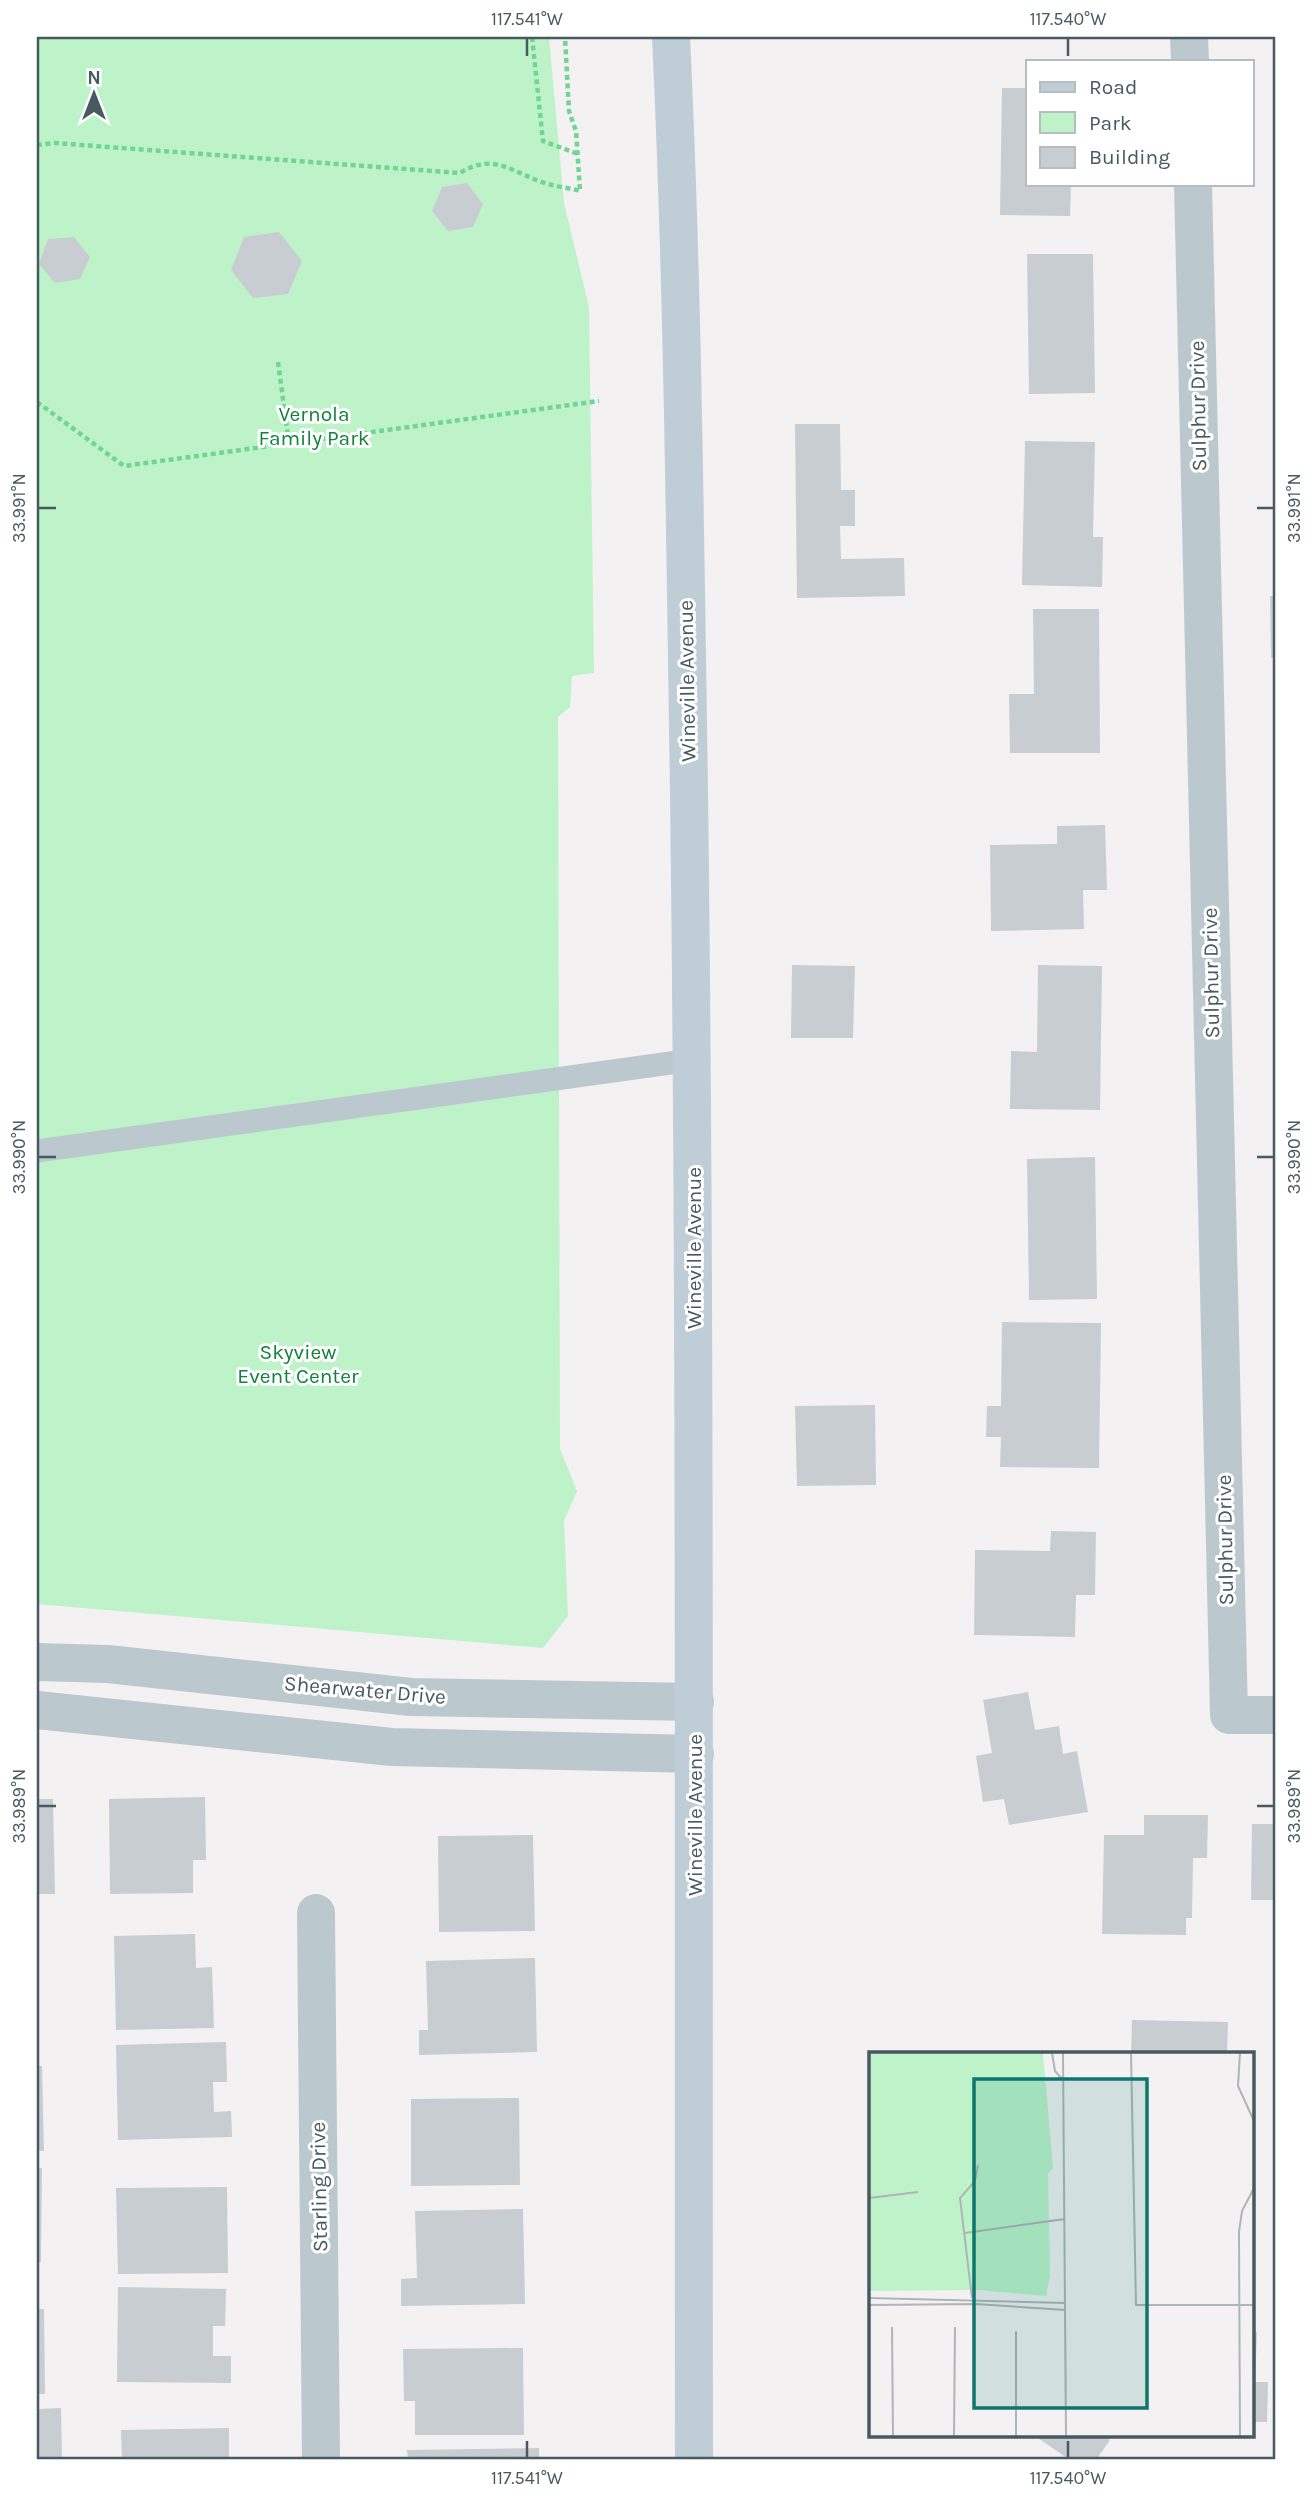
<svg xmlns="http://www.w3.org/2000/svg" width="1313" height="2497" viewBox="0 0 1313 2497" font-family="Karla,sans-serif">
<style>
.green{fill:#bef3ca}
.building{fill:#c8cdd2}
.lines{fill:none;stroke-linecap:round;stroke-linejoin:round}
.path{stroke:#72d595;stroke-width:4.5;stroke-dasharray:5 3.5;stroke-linecap:butt}
.service{stroke:#bbc9cf;stroke-width:23}
.minor{stroke:#bbc9cf;stroke-width:38}
.tertiary{stroke:#bbc9cf;stroke-width:38}
.secondary{stroke:#becdd6;stroke-width:38}
.ticks{fill:none;stroke:#475961;stroke-width:2.5}
.labels{text-anchor:middle;stroke-width:6;stroke-linejoin:round;paint-order:stroke}
.street-label{font-size:21px;fill:#475961;stroke:#fff}
.park-label{font-size:21px;fill:#108438;stroke:#fff}
.inset-road{fill:none;stroke:#afb4b8;stroke-width:2}
.view{fill:#0f766e;fill-opacity:0.15;stroke:#0f766e;stroke-width:3.5}
.inset-edge{fill:none;stroke:#475961;stroke-width:3.5}
.neatline{fill:none;stroke:#475961;stroke-width:2.5}
.ticks-label{font-size:18px;text-anchor:middle;fill:#475961}
</style>
<rect width="100%" height="100%" fill="#f4f1f2"/>
<path class="green" d="M37 37H549L564 203 589 307 594 673 572 676 570 707 558 717 560 1449 577 1491 564 1521 568 1616 543 1648 37 1604Z"/>
<path class="building" d="M1002 88H1028V184H1071L1070 216 1000 215Z
M467 183 483 204 473 227 448 231 432 211 442 187Z
M279 232 302 261 288 294 253 298 231 270 244 237Z
M74 237 90 257 80 279 55 283 39 264 48 239Z
M1027 254H1093L1095 393 1029 394Z
M795 424H840L841 490H855V526H840L841 559 904 558 905 596 797 598Z
M1025 441 1095 442 1093 537H1103L1102 587 1022 585Z
M1270 596H1276V658H1271Z
M1033 609H1099L1100 753H1010L1009 694H1034Z
M1105 825 1107 890H1083L1084 929 991 931 990 845 1057 844V826Z
M792 965 855 966 853 1038H791Z
M1038 965 1102 966 1100 1110 1010 1109 1011 1051 1037 1052Z
M1095 1157 1097 1299 1029 1300 1027 1159Z
M1002 1322 1101 1323 1099 1468 1000 1467 1001 1437H986L987 1406H1001Z
M875 1405 876 1485 797 1486 795 1406Z
M1051 1531 1096 1532 1095 1595H1076L1075 1637 974 1635 975 1550 1050 1551Z
M1028 1692 1035 1730 1059 1726 1063 1754 1077 1751 1088 1812 1009 1825 1004 1799 983 1802 976 1756 992 1753 983 1700Z
M205 1797 206 1860H193V1893L110 1894 109 1799Z
M37 1799H53L55 1894H37Z
M1144 1815H1208L1207 1858H1193L1192 1918H1186V1935L1102 1934 1104 1835H1144Z
M1252 1824H1276V1900H1251Z
M533 1835 535 1931 439 1932 438 1836Z
M195 1934 196 1968 212 1967 214 2028 116 2030 114 1936Z
M535 1958 537 2052 419 2055V2030H428L426 1961Z
M1132 2020 1228 2022 1227 2054H1131Z
M226 2042 227 2082H213L214 2112 231 2111 232 2137 118 2140 116 2045Z
M37 2066H42L44 2151H37Z
M519 2098 520 2185 411 2186V2099Z
M37 2168H42L41 2262H37Z
M227 2187 228 2273 118 2274 116 2188Z
M523 2209 525 2304 401 2306V2279L417 2278 415 2211Z
M118 2287 226 2289 225 2326H213V2356H231V2383L117 2382Z
M37 2309H44L45 2394H37Z
M1252 2332H1257L1255 2382H1268L1267 2422H1252Z
M523 2348 524 2435H415V2401H404L403 2349Z
M61 2408 62 2460H37V2409Z
M229 2428V2460H122L121 2430Z
M1035 2436H1103L1110 2440 1096 2460H1070Z
M539 2448V2460H408L407 2450Z"/>
<g class="lines">
<path class="path" d="M532 37 543 141 578 154
M37 145 54 143 460 173C496 151 513 174 548 184 558 187 570 188 580 191L576 131 569 111 565 37
M278 362 289 443
M37 402 124 466 599 401"/>
<path class="service" d="M37 1151 692 1060"/>
<path class="minor" d="M1189 37 1190 61
M1193 184 1229 1715H1276
M316 1913 321 2460"/>
<path class="tertiary" d="M37 1662 108 1664 411 1697 695 1702
M37 1710 392 1747 695 1754"/>
<path class="secondary" d="M671 37C683 288 685 540 689 792 696 1348 693 1904 694 2460"/>
</g>
<path class="ticks" d="M527 38V56M1068 38V56M38 508H56M1257 508H1274M38 1157H56M1257 1157H1274M38 1806H56M1257 1806H1274M527 2441V2458M1068 2441V2458"/>
<g class="labels">
<g class="street-label">
<text transform="translate(1198 406) rotate(-91)" y="7">Sulphur Drive</text>
<text transform="translate(687 681) rotate(-91)" y="7">Wineville Avenue</text>
<text transform="translate(1211 973) rotate(-91)" y="7">Sulphur Drive</text>
<text transform="translate(694 1248) rotate(-90)" y="7">Wineville Avenue</text>
<text transform="translate(1225 1540) rotate(-91)" y="7">Sulphur Drive</text>
<text transform="translate(365 1690) rotate(5)" y="7">Shearwater Drive</text>
<text transform="translate(695 1815) rotate(-90)" y="7">Wineville Avenue</text>
<text transform="translate(319 2187) rotate(-91)" y="7">Starling Drive</text>
</g>
<g class="park-label">
<text x="314" y="421">Vernola<tspan x="314" dy="24">Family Park</tspan></text>
<text x="298" y="1359">Skyview<tspan x="298" dy="24">Event Center</tspan></text>
</g>
</g>
<g transform="translate(869 2052)">
<rect width="385" height="385" fill="#f4f1f2"/>
<path d="M0 1H174L184 116 179 122 181 224 177 244 110 238 0 239Z" fill="#bef3ca"/>
<path class="inset-road" d="M183 1 186 19 193 27M194 1 197 384M262 1 267 253H385M371 1 369 34 385 69M193 27H262M0 146 49 140M96 181 196 167M0 246 197 251M103 246 91 146 106 129 109 113M0 253 107 252 197 258M23 275 24 384M147 279V384M85 384 86 275M371 384 370 180 373 159 385 136"/>
<path class="view" d="M105 27H278V356H105Z"/>
<rect width="385" height="385" class="inset-edge"/>
</g>
<rect width="1313" height="2497" fill="none" stroke="#ffffff" stroke-width="77"/>
<rect x="1026" y="60" width="228" height="126" fill="#ffffff" stroke="#b5bdc0" stroke-width="2"/>
<rect x="1040" y="82" width="35" height="10" fill="#becdd6" stroke="#b5bdc0" stroke-width="2"/>
<text x="1089" y="94" font-size="21" fill="#475961">Road</text>
<rect x="1040" y="112" width="35" height="21" fill="#bef3ca" stroke="#b5bdc0" stroke-width="2"/>
<text x="1089" y="130" font-size="21" fill="#475961">Park</text>
<rect x="1040" y="147" width="35" height="21" fill="#c8cdd2" stroke="#b5bdc0" stroke-width="2"/>
<text x="1089" y="164" font-size="21" fill="#475961">Building</text>
<g transform="translate(94 94)" stroke="#ffffff" stroke-width="5" paint-order="stroke">
<path d="M0-5L12 26L0 18L-12 26Z" fill="#475961"/>
<text y="-10" font-size="19" font-weight="bold" text-anchor="middle" fill="#475961">N</text>
</g>
<rect x="38" y="38" width="1236" height="2420" class="neatline"/>
<g class="ticks-label">
<text x="527" y="25">117.541°W</text>
<text x="1068" y="25">117.540°W</text>
<text transform="translate(19 508) rotate(-90)" y="6">33.991°N</text>
<text transform="translate(1294 508) rotate(-90)" y="6">33.991°N</text>
<text transform="translate(19 1157) rotate(-90)" y="6">33.990°N</text>
<text transform="translate(1294 1157) rotate(-90)" y="6">33.990°N</text>
<text transform="translate(19 1806) rotate(-90)" y="6">33.989°N</text>
<text transform="translate(1294 1806) rotate(-90)" y="6">33.989°N</text>
<text x="527" y="2484">117.541°W</text>
<text x="1068" y="2484">117.540°W</text>
</g>
</svg>
